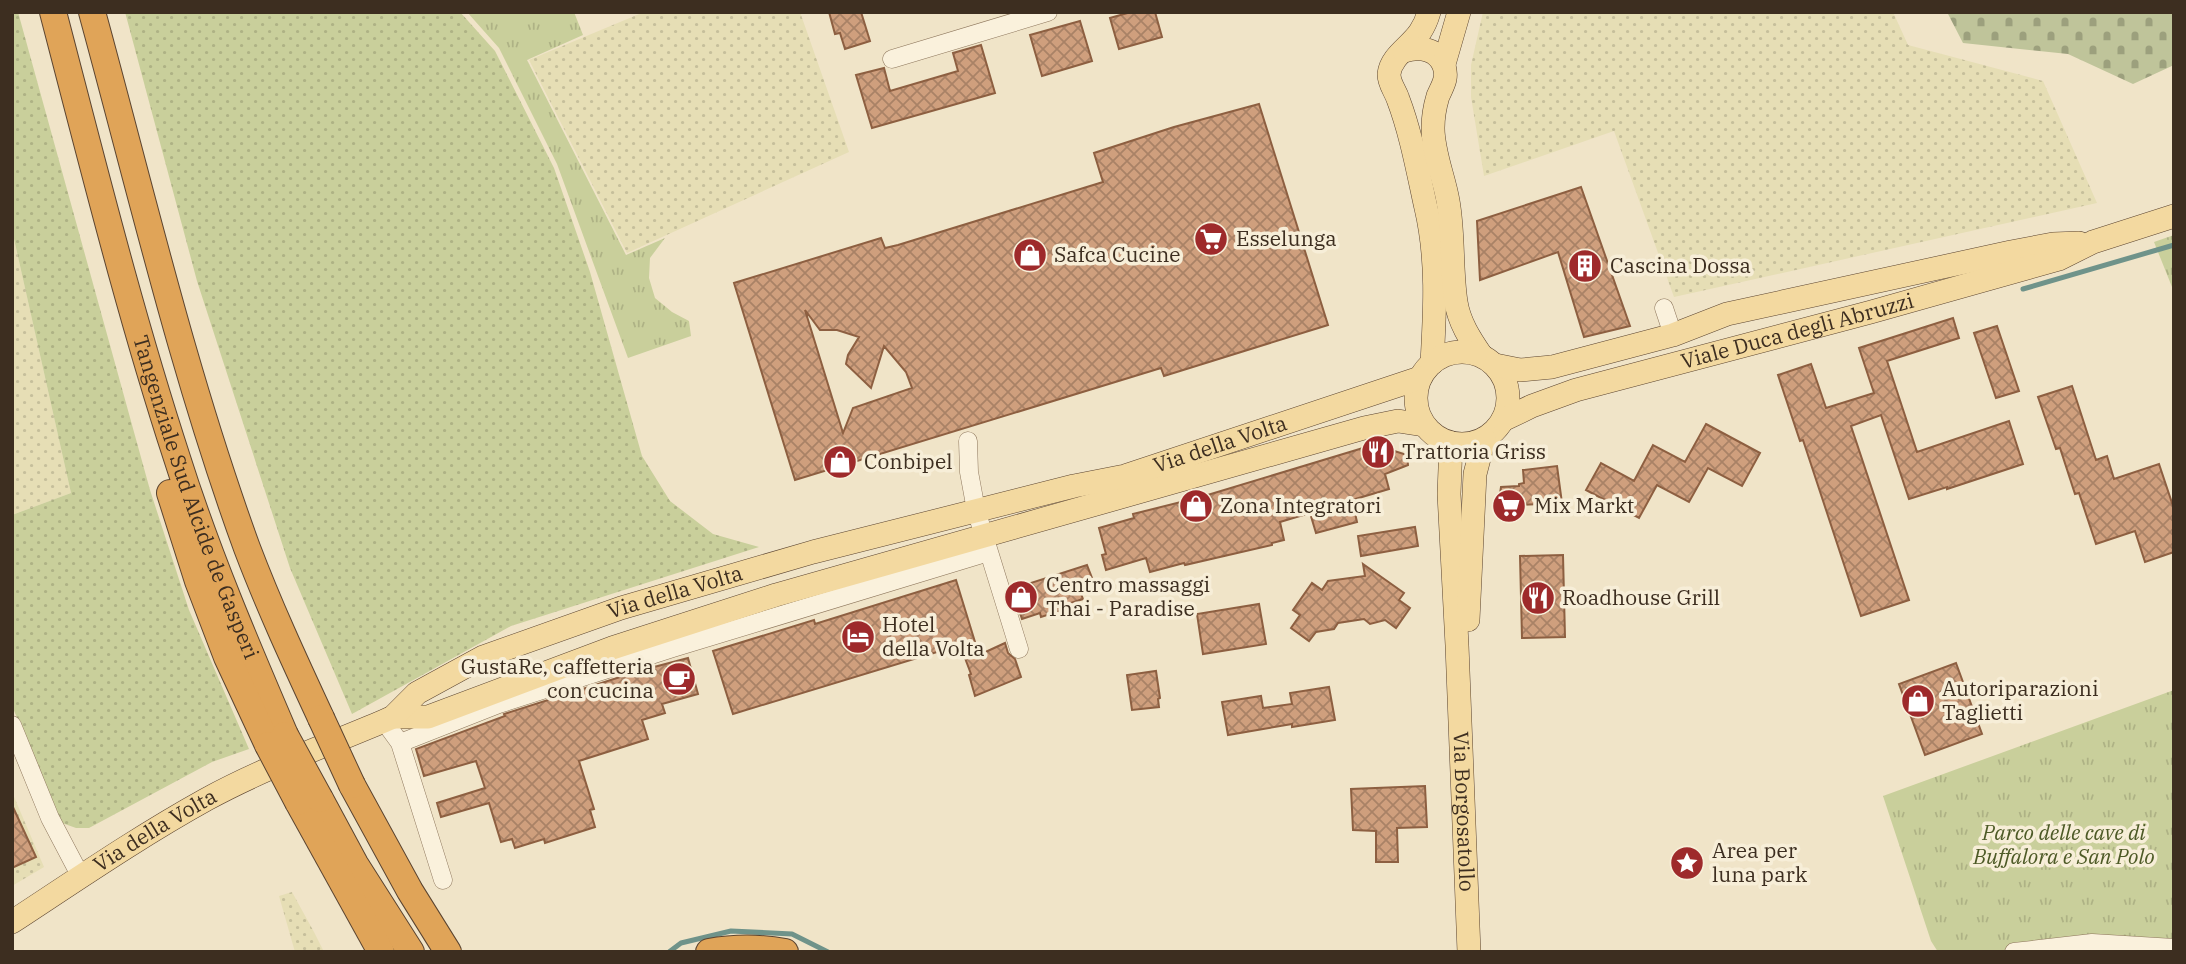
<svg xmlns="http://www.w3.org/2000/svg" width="2186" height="964" viewBox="0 0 2186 964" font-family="'IBM Plex Serif',serif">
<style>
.farmland{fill:url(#farmland-dots)}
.grass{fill:url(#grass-dots)}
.cemetery{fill:url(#cemetery-stones)}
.park{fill:url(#park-tufts)}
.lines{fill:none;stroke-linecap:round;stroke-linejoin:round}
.stream{stroke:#6f938a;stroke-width:5}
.building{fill:url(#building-cross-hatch);stroke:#8d5f41;stroke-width:2;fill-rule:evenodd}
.minor-casing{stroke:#8d765c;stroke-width:19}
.major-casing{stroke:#5b4430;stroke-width:24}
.highway-casing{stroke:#5b4430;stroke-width:28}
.minor{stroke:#faf1dc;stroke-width:18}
.major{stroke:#f3d9a0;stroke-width:23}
.highway{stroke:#e0a458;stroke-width:26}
.highway-bridge-casing{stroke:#5b4430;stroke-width:28;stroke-linecap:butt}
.highway-bridge{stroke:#e0a458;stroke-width:26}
.labels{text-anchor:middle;stroke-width:7;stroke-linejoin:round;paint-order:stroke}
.poi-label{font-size:21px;fill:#3d2e20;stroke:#f7eed8;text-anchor:start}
.street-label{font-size:21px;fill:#3d2e20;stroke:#f7eed8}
.park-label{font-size:21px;font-style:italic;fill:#4d5a26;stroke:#f7eed8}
</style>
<defs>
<pattern id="farmland-dots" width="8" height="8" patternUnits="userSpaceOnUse" patternTransform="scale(1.75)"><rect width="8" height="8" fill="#e6deb5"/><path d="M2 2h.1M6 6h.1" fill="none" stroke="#c6bf9b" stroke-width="1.8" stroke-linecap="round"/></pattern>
<pattern id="grass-dots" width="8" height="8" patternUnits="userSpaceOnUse" patternTransform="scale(1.75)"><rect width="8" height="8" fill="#c9cf9b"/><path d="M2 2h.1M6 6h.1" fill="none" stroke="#aeb285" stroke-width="1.8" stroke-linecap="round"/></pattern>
<pattern id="cemetery-stones" width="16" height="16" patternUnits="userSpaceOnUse" patternTransform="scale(1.75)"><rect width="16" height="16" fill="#bfc49a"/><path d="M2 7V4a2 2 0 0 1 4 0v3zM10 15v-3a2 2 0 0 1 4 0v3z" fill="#9ca07d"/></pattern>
<pattern id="park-tufts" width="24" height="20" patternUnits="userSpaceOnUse" patternTransform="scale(1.75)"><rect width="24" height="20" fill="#c9cf9b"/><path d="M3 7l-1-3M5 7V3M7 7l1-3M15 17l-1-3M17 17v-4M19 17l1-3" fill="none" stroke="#aeb285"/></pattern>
<pattern id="building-cross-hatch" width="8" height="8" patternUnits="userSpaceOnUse" patternTransform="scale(1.75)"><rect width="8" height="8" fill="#cf9f7d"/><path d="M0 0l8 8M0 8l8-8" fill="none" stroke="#a98266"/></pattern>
</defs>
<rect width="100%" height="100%" fill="#f0e4c8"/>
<path class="farmland" d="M644 12H800L849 152 627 253 529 60Z
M1483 12H1893L1908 45 2043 81 2097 203 1674 297 1614 131 1484 176 1471 97V65Z
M12 230 71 493 12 515Z
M12 792 44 867 12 886Z
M292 892 314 932 324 952H295L279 896Z"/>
<path class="grass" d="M12 12H18L150 490 189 610 249 749 212 762 89 828H76L62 823 12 706V515L71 493 12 230Z
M125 12H460L495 51 554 168 590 272 642 456 670 501 713 534 759 547 511 626 352 714 290 568 197 281Z"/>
<path class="cemetery" d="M1947 12H2174V65L2133 84 2068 54 1963 43Z"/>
<path class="park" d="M467 12H574L583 35 527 60 626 255 665 238 650 258 649 278 655 298 672 312 689 321 691 336 628 358 557 164 499 48Z
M2174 235V292L2154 242Z
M2174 690V952H1938L1931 941 1883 796Z"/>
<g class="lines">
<path class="stream" d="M2023 289 2174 245
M669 952 681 943 731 931 792 934 828 952"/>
</g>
<path class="building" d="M829 12H861L870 41 845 49 840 33 835 34Z
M1131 12H1155L1162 37 1119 49 1110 18Z
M1080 21 1092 61 1042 76 1030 35Z
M981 45 995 93 872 128 856 75 884 68 890 91 958 71 953 53Z
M1259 104 1328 325 1164 376 1161 368 795 480 734 283 881 238 885 248 898 245 1103 182 1094 153 1174 127ZM805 310 820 330H837L859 337 848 355 846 364 871 388 884 346 906 372 912 388 853 408 843 433Z
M1581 187 1630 326 1584 337 1558 252 1480 280 1477 221Z
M1953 318 1959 338 1887 361 1917 452 2009 421 2023 464 1947 489V487L1909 499 1881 415 1851 426 1909 600 1861 616 1803 440 1800 441 1778 375 1811 364 1826 408 1874 393 1859 348Z
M1997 326 2019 391 1996 398 1974 333Z
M2072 386 2096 460 2107 456 2114 479 2159 464 2174 509V552L2145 562 2135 531 2096 544 2079 493 2075 494 2060 448 2056 449 2038 397Z
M1706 424 1760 453 1742 486 1708 468 1689 502 1657 485 1639 518 1586 490 1601 463 1634 481 1653 445 1685 462Z
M1386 441 1388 449 1407 455 1408 465 1385 474 1389 489 1352 500 1357 522 1316 533 1310 513 1280 522 1284 540 1272 543V545L1185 565 1184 563 1150 572 1146 558 1106 570 1102 555 1106 554 1099 528 1134 518 1133 514 1201 497Z
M1557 466 1562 503 1517 505 1518 512 1497 514 1501 487 1519 486V484L1524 483 1523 470Z
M1415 527 1418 546 1361 556 1358 536Z
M1563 555 1565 637 1522 638 1520 556Z
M1363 564 1404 593 1399 600 1410 608 1396 628 1385 620 1370 624 1364 619 1338 623 1334 629 1316 632 1309 641 1291 628 1300 615 1293 610 1312 583 1322 590 1328 581 1365 576Z
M1087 565 1092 578 1077 583 1083 599 1061 606 1063 610 1041 617 1040 613 1022 619 1012 589Z
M956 580 979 655 1005 643 1008 653 1015 659 1021 677 975 696 969 675 971 674 960 645 733 714 713 651 814 620 815 624Z
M1259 604 1266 644 1203 654 1197 614Z
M688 658 698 694 662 704 665 713 642 720 648 739 579 761 594 809 590 810 595 827 545 843 544 839 515 848 512 839 501 842 489 803 441 817 437 803 485 788 476 761 424 776 416 749 505 716 504 714 639 671Z
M1956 663 1982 734 1925 755 1899 684Z
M1156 671 1160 698 1158 699 1159 707 1132 710 1127 675Z
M1329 687 1335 720 1292 727V724L1228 735 1222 702 1261 696 1263 708 1292 704 1290 693Z
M1425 786 1427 827 1397 828 1398 862H1376V831L1353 830 1351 789Z
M12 805 36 857 12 868Z"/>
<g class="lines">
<g class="minor-casing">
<path id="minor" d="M892 59 1048 12
M1664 308 1673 335
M968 441 969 472 976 510 1019 649
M384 721 400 743 443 880
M12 725 50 818 81 877
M400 743 499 704 673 648 989 552
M2014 952 2092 943 2174 948"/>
</g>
<g class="major-casing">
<g id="major">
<path d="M1429 12C1427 19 1424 26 1420 32 1411 46 1391 56 1389 74 1389 84 1395 90 1398 99 1411 133 1418 172 1426 208 1438 259 1435 311 1432 363"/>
<path d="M1404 51C1420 46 1438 49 1444 66 1448 78 1443 85 1438 96 1435 106 1433 118 1433 128 1433 153 1444 177 1448 201 1454 234 1451 269 1456 302 1459 322 1470 339 1481 355"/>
<path d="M1444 64 1459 12"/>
<circle cx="1462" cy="398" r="46"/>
<path d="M1495 365 1520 370 1552 367 1673 335 1727 314 2011 252 2053 244 2079 243"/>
<path id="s1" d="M1503 420 1532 406 1576 390 1871 312 2059 259 2093 242 2174 216"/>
<path id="s2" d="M1451 443 1449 494 1457 645 1469 952"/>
<path d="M1468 620 1475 474 1484 439"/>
<path d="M393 717H428L612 648 776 595 1364 428 1398 421 1424 425"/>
<path id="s3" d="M12 922C76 880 140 836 207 799 264 768 325 746 384 721L393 717 417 693 483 657 621 608 813 552 1074 486 1125 476 1420 378"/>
</g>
</g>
<g class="highway-casing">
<g id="highway">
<path id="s4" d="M53 12C92 161 129 311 177 458 207 553 246 644 285 735"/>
<path d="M92 12C141 191 183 373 247 548 269 606 295 662 321 718"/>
<path d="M170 493 198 581 227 657 268 745"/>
<path d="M352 785 410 891 448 952"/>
<path d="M320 799 355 864 411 952"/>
<path d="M298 802 381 952"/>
<path d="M709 952C736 947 758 947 785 952"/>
</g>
</g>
<use href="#minor" class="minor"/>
<use href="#major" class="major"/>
<use href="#highway" class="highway"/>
<g class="highway-bridge-casing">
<path id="highway-bridge" d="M321 718 352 785
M285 735 320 799
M268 745 298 802"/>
</g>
<use href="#highway-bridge" class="highway-bridge"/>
</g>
<defs>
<g id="supermarket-disc" transform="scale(1.75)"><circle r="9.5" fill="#9e2a2b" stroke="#f7eed8"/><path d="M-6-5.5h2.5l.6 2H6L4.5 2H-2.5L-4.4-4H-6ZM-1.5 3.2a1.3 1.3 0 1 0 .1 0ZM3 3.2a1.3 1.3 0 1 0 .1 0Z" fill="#fff"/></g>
<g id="shop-disc" transform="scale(1.75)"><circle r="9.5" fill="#9e2a2b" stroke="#f7eed8"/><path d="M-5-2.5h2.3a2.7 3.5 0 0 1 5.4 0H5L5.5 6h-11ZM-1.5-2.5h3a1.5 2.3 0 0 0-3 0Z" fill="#fff"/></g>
<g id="building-disc" transform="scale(1.75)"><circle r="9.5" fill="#9e2a2b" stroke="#f7eed8"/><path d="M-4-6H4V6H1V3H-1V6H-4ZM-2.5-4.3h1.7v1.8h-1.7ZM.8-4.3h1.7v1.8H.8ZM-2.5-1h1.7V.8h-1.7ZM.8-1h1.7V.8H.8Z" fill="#fff"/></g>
<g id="restaurant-disc" transform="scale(1.75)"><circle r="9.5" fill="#9e2a2b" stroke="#f7eed8"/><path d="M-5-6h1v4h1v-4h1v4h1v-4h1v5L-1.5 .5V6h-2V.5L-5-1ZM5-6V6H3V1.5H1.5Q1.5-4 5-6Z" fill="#fff"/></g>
<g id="hotel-disc" transform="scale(1.75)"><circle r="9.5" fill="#9e2a2b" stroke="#f7eed8"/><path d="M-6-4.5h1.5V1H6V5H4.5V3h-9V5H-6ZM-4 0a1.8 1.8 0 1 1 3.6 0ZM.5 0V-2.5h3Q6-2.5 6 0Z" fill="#fff"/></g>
<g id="cafe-disc" transform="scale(1.75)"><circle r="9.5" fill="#9e2a2b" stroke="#f7eed8"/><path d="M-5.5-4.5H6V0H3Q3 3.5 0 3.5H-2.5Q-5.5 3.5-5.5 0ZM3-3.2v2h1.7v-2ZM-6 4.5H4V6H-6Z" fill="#fff"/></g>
<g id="sight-disc" transform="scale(1.75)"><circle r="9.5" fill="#9e2a2b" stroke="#f7eed8"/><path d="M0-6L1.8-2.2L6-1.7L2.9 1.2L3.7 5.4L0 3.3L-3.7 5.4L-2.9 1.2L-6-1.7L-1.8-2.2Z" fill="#fff"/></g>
</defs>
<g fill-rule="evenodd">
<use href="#supermarket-disc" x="1211" y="239"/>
<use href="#shop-disc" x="1030" y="255"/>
<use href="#building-disc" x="1585" y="266"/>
<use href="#restaurant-disc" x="1378" y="452"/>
<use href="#shop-disc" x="840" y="462"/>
<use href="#shop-disc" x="1196" y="506"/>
<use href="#supermarket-disc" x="1509" y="506"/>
<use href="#shop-disc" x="1021" y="597"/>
<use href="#restaurant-disc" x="1538" y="598"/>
<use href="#hotel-disc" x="858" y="637"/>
<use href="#cafe-disc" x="679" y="679"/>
<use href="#shop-disc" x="1918" y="701"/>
<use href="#sight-disc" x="1687" y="863"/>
</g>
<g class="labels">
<g class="poi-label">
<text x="1236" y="246">Esselunga</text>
<text x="1054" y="262">Safca Cucine</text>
<text x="1610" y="273">Cascina Dossa</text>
<text x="1402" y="459">Trattoria Griss</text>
<text x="864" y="469">Conbipel</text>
<text x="1220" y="513">Zona Integratori</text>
<text x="1534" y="513">Mix Markt</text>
<text x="1046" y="592">Centro massaggi<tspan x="1046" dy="24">Thai - Paradise</tspan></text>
<text x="1562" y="605">Roadhouse Grill</text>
<text x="882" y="632">Hotel<tspan x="882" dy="24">della Volta</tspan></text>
<text x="654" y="674" text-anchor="end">GustaRe, caffetteria<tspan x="654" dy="24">con cucina</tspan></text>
<text x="1942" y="696">Autoriparazioni<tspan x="1942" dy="24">Taglietti</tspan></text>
<text x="1712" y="858">Area per<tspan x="1712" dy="24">luna park</tspan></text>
</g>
<g class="street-label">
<text dy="7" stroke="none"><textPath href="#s1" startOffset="308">Viale Duca degli Abruzzi</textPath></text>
<text dy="7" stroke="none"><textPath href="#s3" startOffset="1311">Via della Volta</textPath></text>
<text dy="7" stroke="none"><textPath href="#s4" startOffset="506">Tangenziale Sud Alcide de Gasperi</textPath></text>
<text dy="7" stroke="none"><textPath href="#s3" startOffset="746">Via della Volta</textPath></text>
<text dy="7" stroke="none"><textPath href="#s2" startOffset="369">Via Borgosatollo</textPath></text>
<text dy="7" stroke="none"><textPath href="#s3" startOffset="170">Via della Volta</textPath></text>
</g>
<g class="park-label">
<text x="2064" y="840">Parco delle cave di<tspan x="2064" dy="24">Buffalora e San Polo</tspan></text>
</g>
</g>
<rect width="2186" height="964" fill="none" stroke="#3d2e20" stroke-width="28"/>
</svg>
